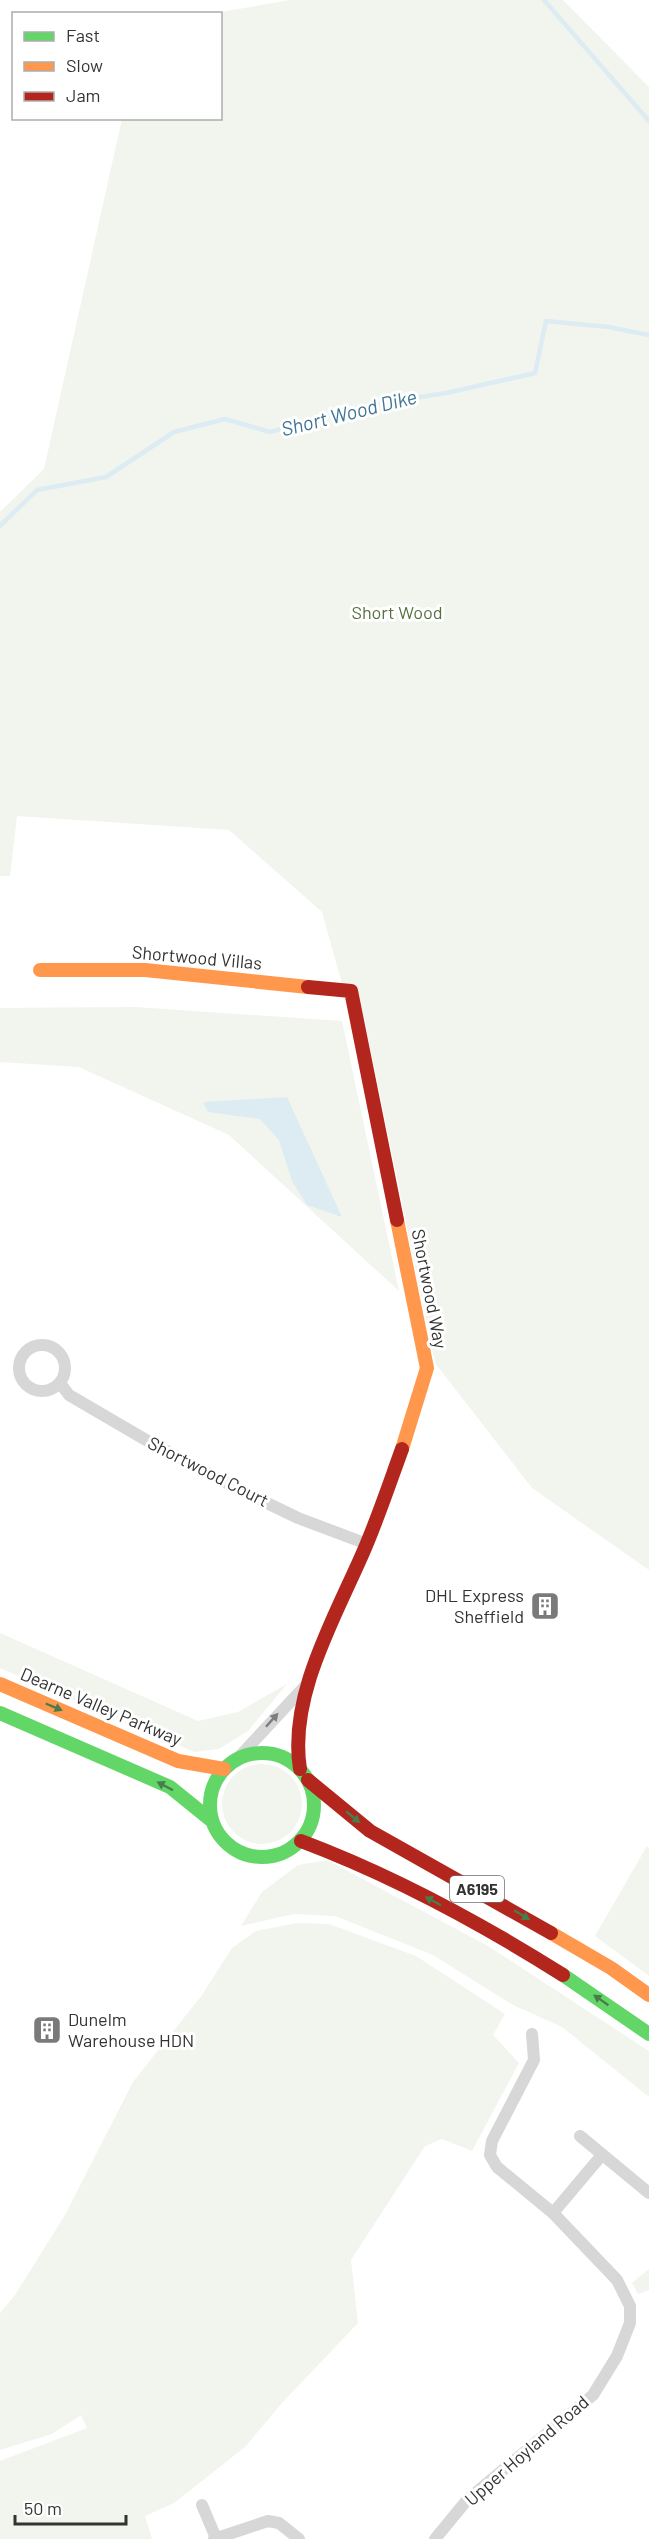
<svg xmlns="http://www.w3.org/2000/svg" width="649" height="2539" viewBox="0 0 649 2539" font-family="Barlow,sans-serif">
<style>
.green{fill:#f1f5ed}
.water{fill:#ddebf3}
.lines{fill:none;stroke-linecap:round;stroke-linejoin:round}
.stream{stroke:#ddebf3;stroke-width:4.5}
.street{stroke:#d7d7d7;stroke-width:12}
.fast{stroke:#63d668;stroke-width:14}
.slow{stroke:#ff974d;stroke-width:14}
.jam{stroke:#b3261e;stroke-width:14}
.oneway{fill:#497c4b}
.oneway2{fill:#7d7d7d}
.labels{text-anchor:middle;stroke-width:6;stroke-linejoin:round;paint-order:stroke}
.shield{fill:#fff;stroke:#707070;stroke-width:1.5}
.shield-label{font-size:16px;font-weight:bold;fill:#333}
.park-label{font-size:18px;fill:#56703f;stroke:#fff}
.street-label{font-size:18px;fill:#333;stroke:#fff}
.poi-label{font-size:18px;fill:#333;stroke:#fff;text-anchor:end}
.water-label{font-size:20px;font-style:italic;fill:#3f7597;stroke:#fff}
</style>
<rect width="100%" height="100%" fill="#fff"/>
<path class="green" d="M290 0H563L649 87V1570L532 1488 435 1363 364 1018 350 1012 322 912 229 830 17 816 10 876H0V512L44 469 122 119 220 118V14L215 13Z
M135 1007 342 1021 399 1291 229 1135 79 1067 0 1062V1008Z
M0 1633 198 1721 238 1712 287 1684 248 1731 219 1749 194 1752 0 1668Z
M222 1804a40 40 0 1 1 80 0a40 40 0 1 1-80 0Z
M647 1846 649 1849V1976L595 1936Z
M327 1860 488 1946 649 2051V2097L562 2027 511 2004 433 1955 413 1947 335 1916 294 1914 241 1926 262 1892 298 1865Z
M297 1923 329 1924 416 1956 505 2014 493 2035 519 2063 472 2151 442 2139 425 2146 351 2260 358 2323 281 2404 245 2447 174 2503 145 2516 152 2539H0V2461L87 2428 81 2415 52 2434 0 2450V2313L15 2295 65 2215 133 2082 202 1995 232 1948 256 1931Z
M649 2269V2290L638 2294 632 2283Z"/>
<path class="water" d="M287 1097 342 1217 307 1205 292 1181 279 1140 260 1119 208 1112 203 1102Z"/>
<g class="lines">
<path class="stream" d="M544 0 649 121
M0 526 37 490 106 477 174 432 225 419 270 432 361 407 451 392 535 373 546 321 609 327 649 335"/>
<path class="street" d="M19 1368a23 23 0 1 1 46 0a23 23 0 1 1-46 0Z
M60 1383 69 1395 146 1440 240 1490 298 1518 367 1544
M238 1758 307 1684
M580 2136 649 2193
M553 2213 601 2156
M202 2505 216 2538
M214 2539 268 2521 279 2523 299 2539
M435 2539 467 2500 593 2395 617 2356 630 2323V2306L617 2280 553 2213 497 2167 490 2155 492 2141 534 2060 532 2034"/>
<path class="fast" d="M0 1713 170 1787 212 1821
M210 1805a52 52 0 1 1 104 0a52 52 0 1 1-104 0Z
M563 1975 649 2034"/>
<path class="slow" d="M40 970H145L308 987
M397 1220 427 1368 402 1449
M0 1684 178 1761 224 1769
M551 1933 611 1968 649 1995"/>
<path class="jam" d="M308 987 351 991 397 1220
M300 1769C288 1695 337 1614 365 1548 379 1515 390 1482 402 1449
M308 1780 370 1831 551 1933
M301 1841C394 1876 479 1922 563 1975"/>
</g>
<defs><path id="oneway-solid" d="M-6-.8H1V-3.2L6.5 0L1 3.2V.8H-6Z" transform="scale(1.5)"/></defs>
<g class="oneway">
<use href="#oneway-solid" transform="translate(54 1707) rotate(23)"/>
<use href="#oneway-solid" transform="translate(165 1786) rotate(-152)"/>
<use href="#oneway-solid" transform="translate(353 1817) rotate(40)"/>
<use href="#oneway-solid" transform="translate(433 1901) rotate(-152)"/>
<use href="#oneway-solid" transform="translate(522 1915) rotate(31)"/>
<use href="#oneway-solid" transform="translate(601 2000) rotate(-145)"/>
</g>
<use class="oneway2" href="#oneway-solid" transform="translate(272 1720) rotate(-48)"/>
<defs>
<g id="building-square" transform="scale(1.5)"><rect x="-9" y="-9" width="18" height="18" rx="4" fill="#7a7a7a" stroke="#fff"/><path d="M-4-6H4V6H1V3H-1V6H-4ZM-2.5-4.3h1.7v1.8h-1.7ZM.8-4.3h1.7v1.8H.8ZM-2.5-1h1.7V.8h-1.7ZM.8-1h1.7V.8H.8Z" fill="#fff"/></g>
</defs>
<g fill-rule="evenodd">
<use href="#building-square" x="545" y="1606"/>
<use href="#building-square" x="47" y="2030"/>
</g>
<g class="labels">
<rect class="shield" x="450" y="1876" width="54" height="26" rx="4.5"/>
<g class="shield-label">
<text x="477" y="1895">A6195</text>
</g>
<g class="park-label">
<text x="397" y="619">Short Wood</text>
</g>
<g class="street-label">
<text transform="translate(197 958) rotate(5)" y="6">Shortwood Villas</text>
<text transform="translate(429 1289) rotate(79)" y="6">Shortwood Way</text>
<text transform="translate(208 1472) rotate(27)" y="6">Shortwood Court</text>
<text transform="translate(101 1707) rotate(23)" y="6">Dearne Valley Parkway</text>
<text transform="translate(527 2451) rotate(-41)" y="6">Upper Hoyland Road</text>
</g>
<g class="poi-label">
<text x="524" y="1602">DHL Express<tspan x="524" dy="21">Sheffield</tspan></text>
<text x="68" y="2026" text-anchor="start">Dunelm<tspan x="68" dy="21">Warehouse HDN</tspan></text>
</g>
<g class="water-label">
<text transform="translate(349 413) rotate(-14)" y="7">Short Wood Dike</text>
</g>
</g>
<rect x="12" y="12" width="210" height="108" fill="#ffffff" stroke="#adadad" stroke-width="1.5"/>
<rect x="24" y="32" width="30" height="9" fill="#63d668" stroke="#adadad" stroke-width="1.5"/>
<text x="66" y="42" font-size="18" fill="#333333">Fast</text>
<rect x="24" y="62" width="30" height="9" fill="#ff974d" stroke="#adadad" stroke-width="1.5"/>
<text x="66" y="72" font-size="18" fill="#333333">Slow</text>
<rect x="24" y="92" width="30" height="9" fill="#b3261e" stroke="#adadad" stroke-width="1.5"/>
<text x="66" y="102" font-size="18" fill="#333333">Jam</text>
<path d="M15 2515v9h111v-9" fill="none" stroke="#333333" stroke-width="3"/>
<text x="24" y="2515" font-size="18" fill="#333333" stroke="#ffffff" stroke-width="4.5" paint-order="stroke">50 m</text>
</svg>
